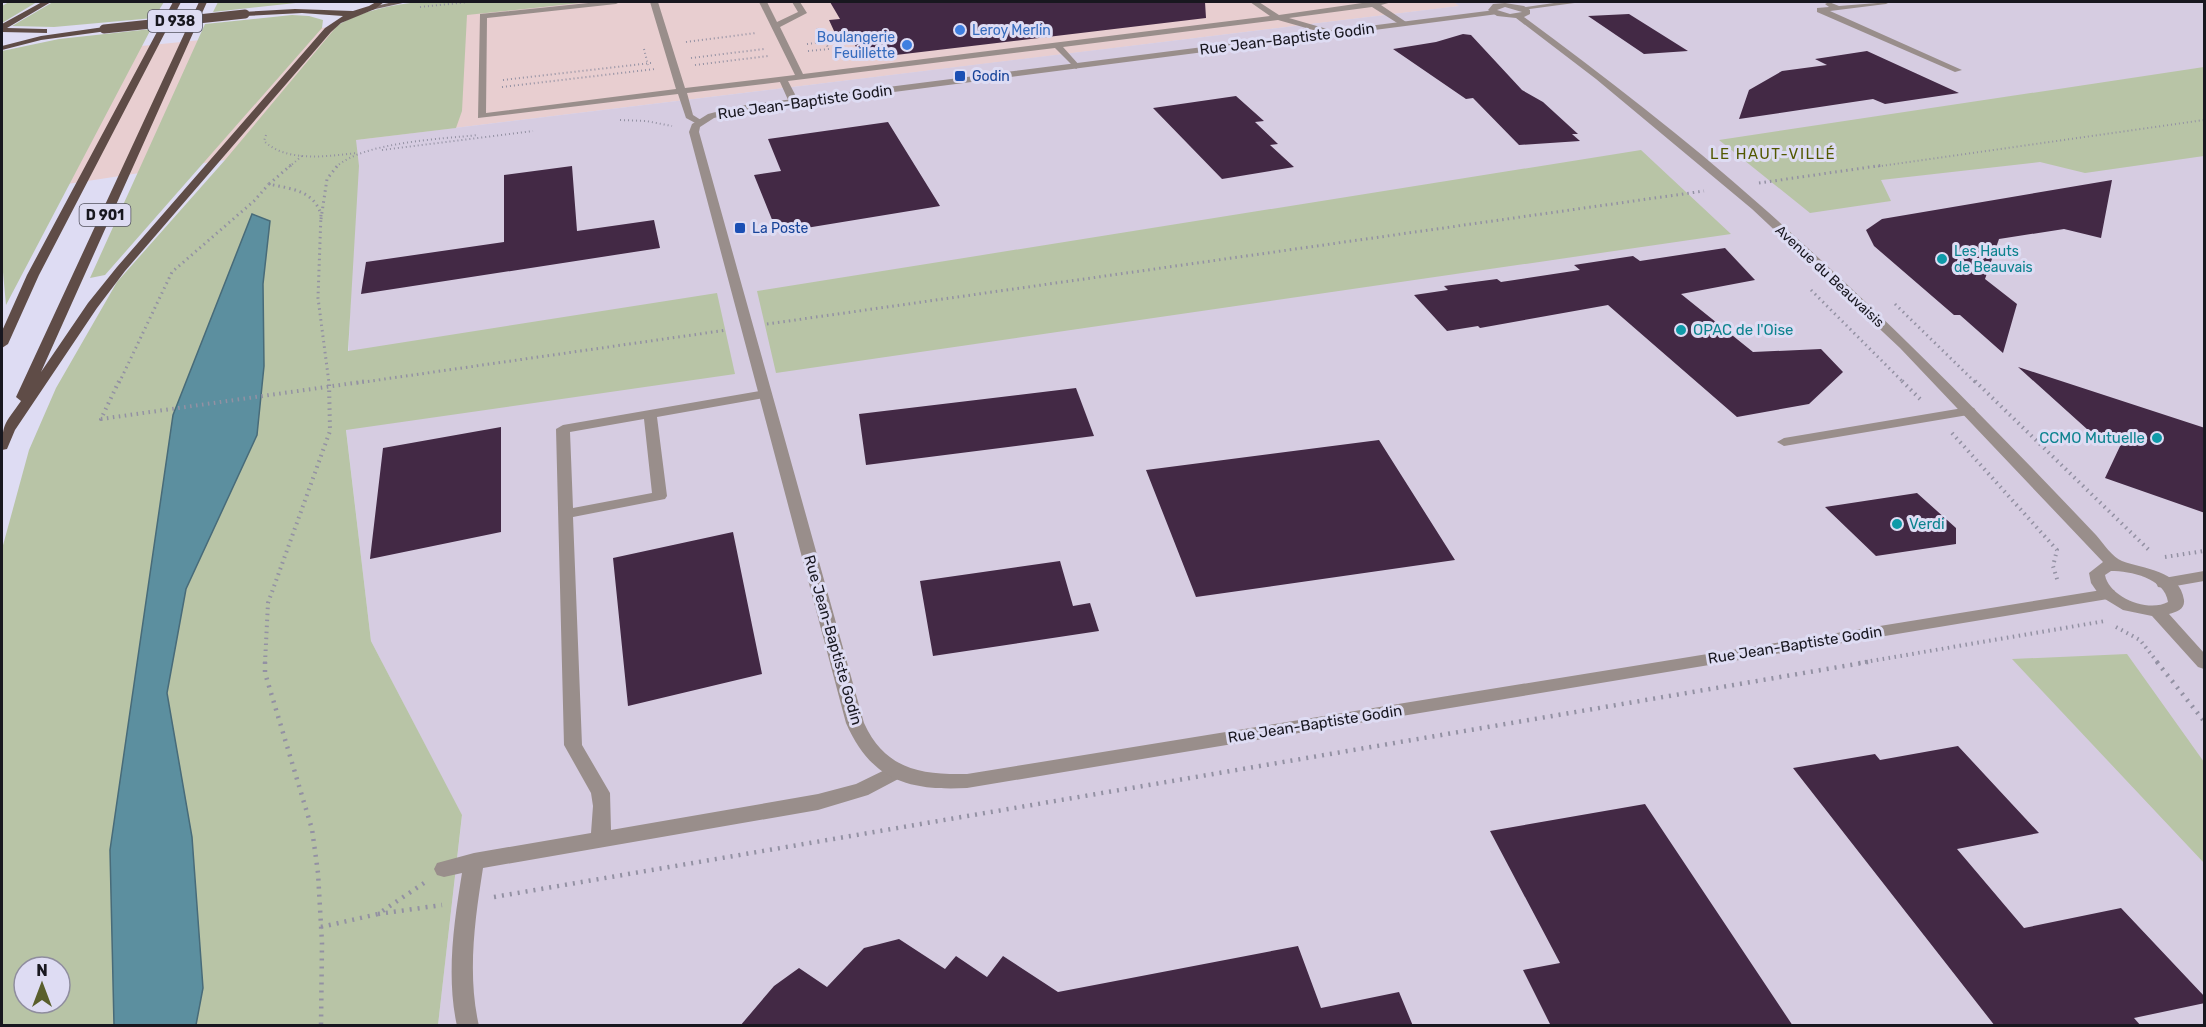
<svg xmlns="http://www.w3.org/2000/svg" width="2206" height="1027" viewBox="0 0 2206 1027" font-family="Rubik,sans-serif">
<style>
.commercial{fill:#e8ced0}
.industrial{fill:#d6cce1}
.green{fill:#b8c4a6;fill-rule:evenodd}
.water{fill:#5c8f9f;stroke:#486b79;stroke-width:1.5}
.building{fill:#432945}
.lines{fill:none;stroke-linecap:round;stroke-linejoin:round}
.path-far3{stroke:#9391a3;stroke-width:2;stroke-dasharray:1 3;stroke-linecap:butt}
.path-far2{stroke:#9391a3;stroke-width:3;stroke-dasharray:1.5 4;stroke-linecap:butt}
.path-far1{stroke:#9391a3;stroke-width:4;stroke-dasharray:1.5 4.5;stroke-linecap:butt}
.path{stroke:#9391a3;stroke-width:4.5;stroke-dasharray:2 6;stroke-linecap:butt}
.service{fill:#998e8b;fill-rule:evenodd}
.minor{fill:#998e8b;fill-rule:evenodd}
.tertiary{fill:#998e8b;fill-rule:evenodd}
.secondary{fill:#776763;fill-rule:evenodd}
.primary{fill:#5f4c47;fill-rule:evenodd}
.primary-bridge{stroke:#5f4c47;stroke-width:9}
.shop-dot{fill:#3f7fe0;stroke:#dedcf3;stroke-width:2}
.transit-dot{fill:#1a4fb4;stroke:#dedcf3;stroke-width:2}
.culture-dot{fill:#0f9aa8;stroke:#dedcf3;stroke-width:2}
.labels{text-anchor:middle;stroke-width:6;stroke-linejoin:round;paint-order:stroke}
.shield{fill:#dedcf3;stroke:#53525f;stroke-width:1.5}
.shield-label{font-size:14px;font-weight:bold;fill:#18171f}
.far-shop-label{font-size:14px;fill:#366cbe;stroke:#dedcf3;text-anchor:start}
.far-transit-label{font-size:14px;fill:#164399;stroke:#dedcf3;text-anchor:start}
.far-culture-label{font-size:14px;fill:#0d838f;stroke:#dedcf3;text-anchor:start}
.far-street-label{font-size:14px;fill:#18171f;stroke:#dedcf3}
.street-label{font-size:15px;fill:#18171f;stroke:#dedcf3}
.far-quarter-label{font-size:15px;letter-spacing:1.5px;fill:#525800;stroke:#dedcf3}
.culture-label{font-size:15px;fill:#0d838f;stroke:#dedcf3;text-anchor:start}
</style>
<rect width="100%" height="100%" fill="#dedcf3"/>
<path class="commercial" d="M578 2H1454L1460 6 356 140 2 194V60Z"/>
<path class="industrial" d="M1454 2H2204V1025H438L462 816 371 641 346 429 356 140 1459 6Z"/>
<path class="green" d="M9 2H37L2 23V6Z
M53 2H164L154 18 54 27 12 26Z
M218 2H305L213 12Z
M421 2H590L467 15 462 111 456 128 356 140 359 166 348 351 717 293 735 374 346 430 371 641 462 815 438 1025 2 1026V549L29 450 56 388 117 282 225 160 337 26C360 11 394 4 421 2ZM24 967H60V1003H24Z
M292 15 309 16 323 20 322 28 105 275 90 278 205 24Z
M151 29 6 305 2 261V51L59 39Z
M2204 67V156L2085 173 2040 162 1881 180 1891 201 1810 213 1719 140Z
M1641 150 1731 234 776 373 757 291Z
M2127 654 2204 762V863L2012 659Z"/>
<path class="water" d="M252 214 270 221 263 284 264 366 257 435 186 589 167 693 192 837 203 988 196 1025H114L110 850 173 415Z"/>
<path class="building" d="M830 2H1205L1206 18 862 59 854 43 840 44 829 20 840 19Z
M1629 14 1688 51 1644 54 1588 16Z
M1463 34 1471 35 1522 90 1543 102 1578 134H1572L1580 141 1519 145 1473 98 1466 99 1393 49 1436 42Z
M1867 51 1959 93 1885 104 1873 99 1739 119 1749 90 1782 71 1827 65 1815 59Z
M1236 96 1264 121 1255 122 1278 144 1270 145 1294 167 1222 179 1153 108Z
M888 122 940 206 806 228 804 223 775 227 754 175 781 171 768 139Z
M572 166 577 231 654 220 660 248 361 294 366 262 504 242V175Z
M2112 180 2101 238 2064 229 1999 239 1985 279 2017 304 2003 353 1960 315H1954L1874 246 1866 230 1882 219Z
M1725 248 1755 280 1681 294 1753 352 1821 349 1843 372 1809 404 1737 417 1608 305 1480 328 1478 326 1447 331 1414 295 1448 290 1444 286 1497 279 1501 282 1580 270 1574 265 1633 256 1640 261Z
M2018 367 2205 428V513L2105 478 2122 442 2088 430Z
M1076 388 1094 436 866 465 859 414Z
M501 427V532L370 559 383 448Z
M1379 440 1455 560 1196 597 1146 470Z
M1917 493 1956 528V544L1876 556 1825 507Z
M733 532 762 674 628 706 613 558Z
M1060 561 1073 606 1090 603 1099 631 933 656 920 581Z
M1958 746 2039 833 1957 849 2024 928 2121 908 2205 997V1003L2134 1018 2141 1026H1995L1793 768 1875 754 1880 760Z
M1645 804 1793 1026H1551L1523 970 1560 963 1490 831Z
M899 939 945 969 956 956 987 977 1003 956 1058 992 1298 946 1321 1008 1399 992 1413 1026H740L774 986 799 968 827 987 864 948Z"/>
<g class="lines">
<path class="path-far3" d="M420 7 469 2
M686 42 756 33
M807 44 825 42
M644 49 648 65
M808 51 829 49 816 26
M691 58 764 49
M695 65 768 56
M503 80 651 63
M502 87 655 69
M620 120 646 121 672 126
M266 135 264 141C287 163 328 156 357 153
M382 150 533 131
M289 167 303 155
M336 167C363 142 442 139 478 135
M1874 167 2204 120"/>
<path class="path-far2" d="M291 165 269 184C291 189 313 190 321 214L318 298 329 383
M1759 183 1884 165
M321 219 327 179 338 165
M1811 290 1904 383
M1895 304 1976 383
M767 324 1704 191
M119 383 172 272 254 201 269 184
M357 383 727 330"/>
<path class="path-far1" d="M119 381 101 419 368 381
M1902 381 1920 399
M1975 381 2150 551
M1952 433 2057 550 2053 566 2058 582
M2165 557 2204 551
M2116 627 2140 640 2158 663
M265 663 268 603 330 431 329 381
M1859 663 2105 621"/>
<path class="path" d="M265 662V673L312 829 318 873 322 943 321 1026
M2157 662 2204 721
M494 897 1868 662
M378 914 442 905
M321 927 378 914 424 883"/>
<path class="service" d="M598 2H620L616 4 487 18 486 113 676 89 650 2H658L685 88 795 75 759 2H767L777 22 798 12 792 2H800L807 13 780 27 803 74 1270 16 1250 2H1259L1279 15 1369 2H1392L1381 5 1409 24 1402 26 1372 7 1289 18 1334 31V35H1331L1278 20 1063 47 1080 66 1076 69 1055 48 788 81 799 102 794 105 789 102 780 82 687 93 693 115 704 122 699 125 686 118 678 94 478 118 480 14Z
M1829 2 1839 6 1890 2 1886 4 1830 11 1962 70 1955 72 1817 12V8L1829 7 1825 4Z
M765 390 772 394 770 397 657 417 667 496 665 499 573 517 582 745 610 793 611 830 818 794 856 784 897 764 904 766 906 771 904 776 868 795 818 810 483 868C475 919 467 974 479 1026H457C446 976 454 922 462 873L444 877 437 875 434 869 437 863 474 853 591 833 593 806 591 793 564 745 556 429 563 425ZM644 419 652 493 573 508 570 432Z
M1969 407 1974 408 1976 411 1974 414 1784 446 1777 442 1784 438Z"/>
<path class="minor" d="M1561 2H1582L1523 10 1519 8Z
M1495 10 1499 12 1498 14 739 112 714 118 700 127 699 132 864 723C885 769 920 775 967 774L2108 589 2114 590 2116 594 2114 598 967 788C908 791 871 780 846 723L689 132 692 124 708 114 739 106Z
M2204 571V581L2164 588 2158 587 2156 583 2158 579 2164 578Z"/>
<path class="tertiary" d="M1505 3 1524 6 1530 10V14L1524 17C1605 77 1685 138 1760 205 1878 309 1988 421 2096 535 2103 543 2113 558 2122 561 2143 569 2180 570 2184 600 2185 609 2177 612 2169 614L2204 653V669L2198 667 2152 616 2123 610 2100 596 2091 583 2089 573 2103 562 1900 348 1752 209 1596 79 1516 18 1497 16 1488 10 1493 4ZM1505 7 1522 12 1510 14 1497 10ZM2111 571C2130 571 2165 578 2168 602 2148 613 2109 597 2105 575Z"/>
<path class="secondary" d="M393 2H407L371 10 367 8Z"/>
<path class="primary" d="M42 2H51L7 28 44 29H47V33L2 32V24Z
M173 2H181L39 275 8 344 2 348V331L27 275Z
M199 2H207L41 372 88 303 117 267 325 28 343 16 302 13 245 16H242V12L295 9 353 11 369 6 376 2H384L375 9 341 23 331 32 125 271 97 308 15 430 7 449 2 450C2 422 6 423 21 401L16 397Z
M104 27 108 29 107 31 41 40 2 50V46L41 36Z"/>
<path class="primary-bridge" d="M104 29 245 14"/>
</g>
<g class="shop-dot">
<circle cx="960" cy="30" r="6"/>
<circle cx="907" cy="45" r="6"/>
</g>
<g class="transit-dot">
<rect x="954" y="70" width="12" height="12" rx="3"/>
<rect x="734" y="222" width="12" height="12" rx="3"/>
</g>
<g class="culture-dot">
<circle cx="1942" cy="259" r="6"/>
<circle cx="1681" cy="330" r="6"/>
<circle cx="2157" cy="438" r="6"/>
<circle cx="1897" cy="524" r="6"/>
</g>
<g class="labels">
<g class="shield">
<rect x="148" y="10" width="54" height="22" rx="4.5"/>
<rect x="79.5" y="204" width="51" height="22" rx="4.5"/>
</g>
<g class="shield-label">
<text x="175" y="26">D 938</text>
<text x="105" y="220">D 901</text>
</g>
<g class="far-shop-label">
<text x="972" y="35">Leroy Merlin</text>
<text x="895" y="42" text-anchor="end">Boulangerie<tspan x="895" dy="16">Feuillette</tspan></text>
</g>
<g class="far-transit-label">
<text x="972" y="81">Godin</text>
<text x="752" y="233">La Poste</text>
</g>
<g class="far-culture-label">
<text x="1954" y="256">Les Hauts<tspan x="1954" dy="16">de Beauvais</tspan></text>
</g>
<g class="far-street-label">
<text transform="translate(1830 276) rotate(43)" y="5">Avenue du Beauvaisis</text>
</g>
<g class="street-label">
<text transform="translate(1287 39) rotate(-7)" y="5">Rue Jean-Baptiste Godin</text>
<text transform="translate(805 102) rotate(-8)" y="5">Rue Jean-Baptiste Godin</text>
<text transform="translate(833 640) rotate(74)" y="5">Rue Jean-Baptiste Godin</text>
<text transform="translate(1795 645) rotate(-9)" y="5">Rue Jean-Baptiste Godin</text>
<text transform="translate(1315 724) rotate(-9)" y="5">Rue Jean-Baptiste Godin</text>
</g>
<g class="far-quarter-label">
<text x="1773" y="159">LE HAUT-VILLÉ</text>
</g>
<g class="culture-label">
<text x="1693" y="335">OPAC de l'Oise</text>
<text x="2145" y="443" text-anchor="end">CCMO Mutuelle</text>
<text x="1909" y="529">Verdi</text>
</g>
</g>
<rect width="2206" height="1027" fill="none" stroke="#18171f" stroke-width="6"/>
<g transform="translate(42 985)"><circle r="28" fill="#dedcf3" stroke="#8f8d9e" stroke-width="1.5"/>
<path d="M0-4.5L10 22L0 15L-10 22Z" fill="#595e2c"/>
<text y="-9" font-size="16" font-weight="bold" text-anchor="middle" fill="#18171f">N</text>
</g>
</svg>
